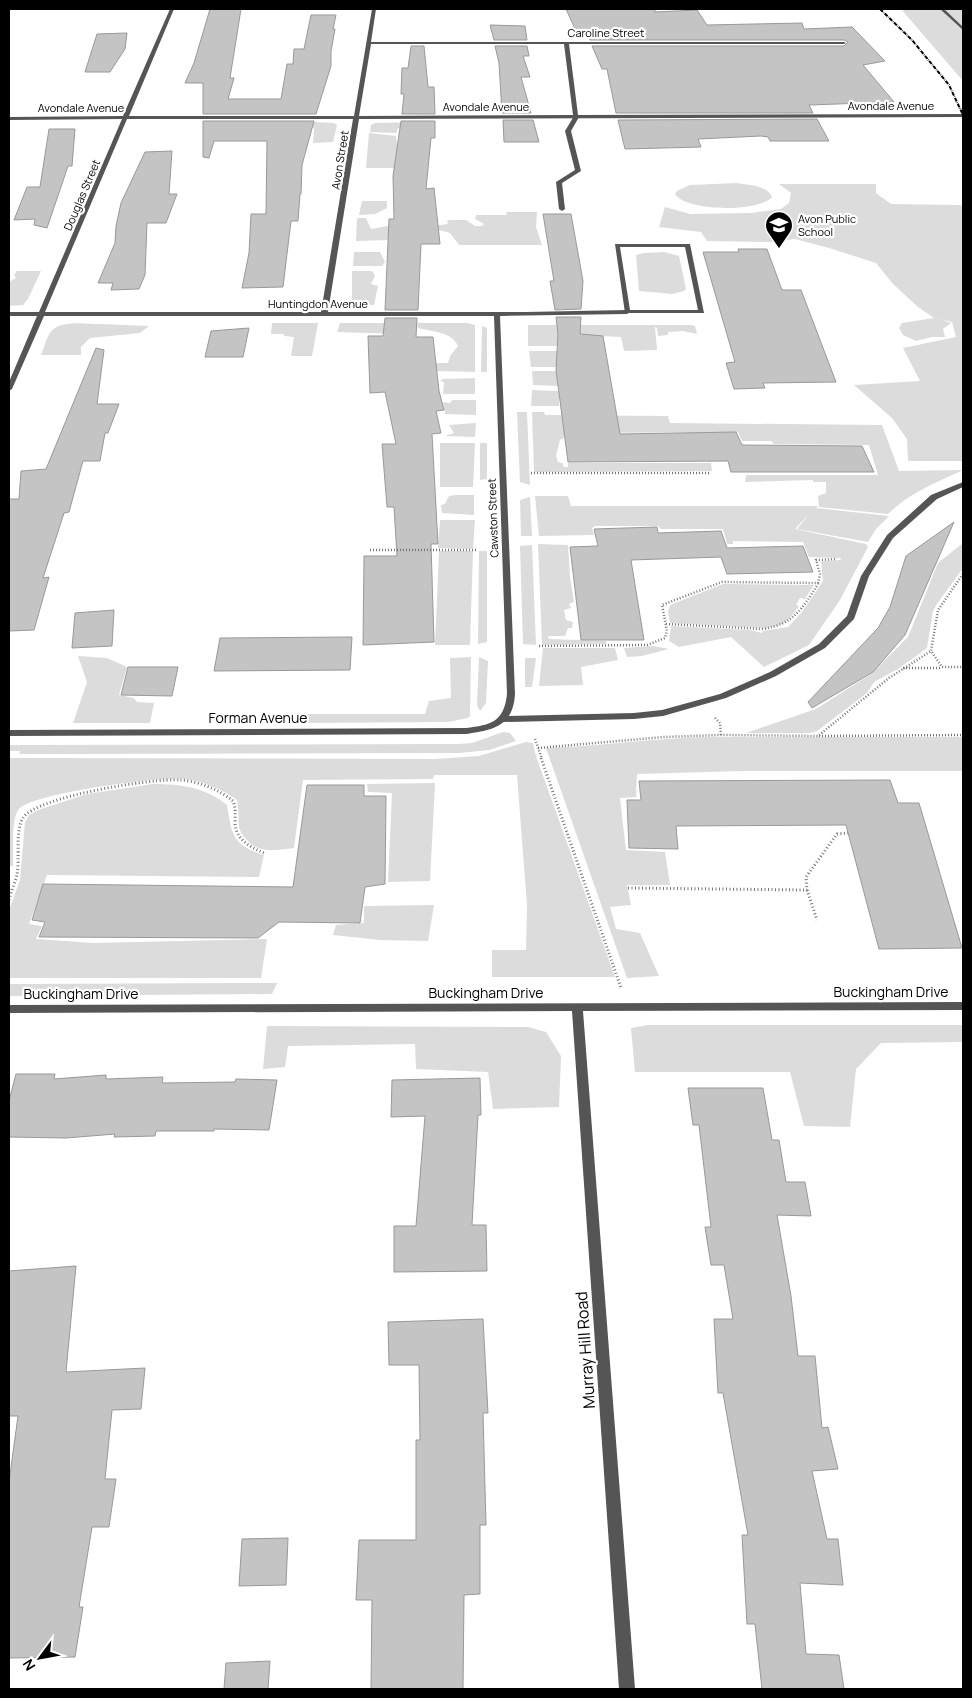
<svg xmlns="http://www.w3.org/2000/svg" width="972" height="1698" viewBox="0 0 972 1698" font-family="Manrope,sans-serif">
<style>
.green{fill:#dcdcdc}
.building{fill:#c4c4c4;stroke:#999}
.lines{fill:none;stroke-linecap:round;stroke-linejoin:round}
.path-far1{stroke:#777;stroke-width:2.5;stroke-dasharray:1 2;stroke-linecap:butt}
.path{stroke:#777;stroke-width:3;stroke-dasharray:1 2.5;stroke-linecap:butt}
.lane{fill:#555;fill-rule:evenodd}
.street{fill:#555;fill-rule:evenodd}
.rail{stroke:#000;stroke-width:2;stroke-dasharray:4 1 0.5 1;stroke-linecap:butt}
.labels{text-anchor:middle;stroke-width:4.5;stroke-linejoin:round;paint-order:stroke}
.far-street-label{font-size:11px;fill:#000;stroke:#fff}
.far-poi-label{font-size:11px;fill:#000;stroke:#fff;text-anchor:start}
.street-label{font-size:14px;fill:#000;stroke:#fff}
.near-street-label{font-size:16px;fill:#000;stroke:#fff}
</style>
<rect width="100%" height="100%" fill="#fff"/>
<path class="green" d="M901 9H963V81Z
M314 122 334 123 337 125 333 142 313 143 314 128H300Z
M425 122 424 128H398L396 133 370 132 371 125 375 123Z
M369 133 396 136 397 145H420L397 168H366Z
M737 183C748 185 767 185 772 197 759 212 686 212 675 194L677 191 690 185Z
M779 184H876V193L891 204 961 205 963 209V461H908L907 439 892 418 854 385 920 381 903 348 956 337 952 322 940 319 951 323 943 329 945 337H932L916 341 903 335 899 328 902 323 934 318 918 307 893 284 876 263 829 248 795 239 772 242 707 241 701 232 659 227 665 207 690 214 751 213 781 209 789 203 791 193Z
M362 201H387V208L375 214 359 215Z
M506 212H537L536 227 542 245H459L450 233 439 230 388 231 389 240 356 241 357 218H366L371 229 393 225H441L448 224 447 221 449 220H466L475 226H482L484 224 475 219 476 215H507Z
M354 252H380L385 262 382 266H353Z
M664 252 679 256 686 289 684 291 672 294 639 291 636 255 644 253Z
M17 271H41L28 299 23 305 9 306V282L16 278 14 275Z
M352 271H372L375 276 371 284 378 286 374 305 354 304 352 300Z
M272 323H318L312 356H291L294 337 284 336V334H271Z
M340 323H404L398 334 337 332Z
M417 323H467L475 325V372L434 371 433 363H448L450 356 458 346C451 331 433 332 418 328Z
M100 324 149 326 140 333 90 338 81 347V355H41C44 348 46 339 50 333 58 319 86 324 100 324Z
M528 325H691L695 326 697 334 683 331 668 332V335L658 336 657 328 655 327 657 350 624 351 621 337 558 334V346H528Z
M482 326 487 328V372H481Z
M529 351H557L556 367H531Z
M532 371H560L559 386 533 385Z
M475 378V394H443L444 382 440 381 443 379Z
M532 390 559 391V406H531Z
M452 400H476V415L445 414 443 402 450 403Z
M517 412H527L530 485 520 482Z
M532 412H544L545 415 668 416 670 423 882 425 899 471 963 470C937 482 909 493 888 514L819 507 818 496 826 493V482H813V480L745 482 746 475H878L869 445 773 444 772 441H742L738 432 572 433 560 440 556 456 558 462 562 463 564 467H568V463H711L712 471 534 472Z
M476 423 475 437 445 436 454 433 449 425Z
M440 443H475L473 487H440Z
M480 443H487V479L480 480Z
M455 495H474V515L442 513 441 505 445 504 449 496Z
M535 496H568L571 506H818L816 508 889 516 876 529 868 542 797 529 809 514 795 529 866 544 868 547 840 600 809 645 764 667 731 637 679 647 669 641 671 626 750 630 762 633 763 631 788 627 802 612 823 581 821 561 841 560 840 558 809 557 803 542 733 541V544H727L723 529H661L658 526H595L592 528 594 535 539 536Z
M530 497 532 536H521L520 500Z
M440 520H475L473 549 438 548Z
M963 543V568L937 604 933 611 927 648 898 669 874 682 867 693 817 731 810 733H746L816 709 871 674 908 637 938 563Z
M538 544 568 545 570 577 574 602 569 604 571 608 564 610 566 620 573 622 572 628H568L565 636H548L549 639 606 641V644L542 645Z
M532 545 536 645 523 644 520 546Z
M439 551H473L470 645H435Z
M479 551H487V642L478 644Z
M723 584H730L814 585 805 599 800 598 796 605 799 606C788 622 784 625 765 628L670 623 668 612 670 605Z
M653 646 669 649 642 656 627 657 624 648Z
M543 648H615L618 660 581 667 583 685 539 686Z
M78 656 107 658 127 667 119 695 134 698 137 702 154 703 150 723H73L87 682Z
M471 657 470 716 468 718 448 722 294 723 286 717 291 714H425L429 701 451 698 450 658Z
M479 657 488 661 486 703 480 711 477 705Z
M525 658H536L532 687H525Z
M503 732 510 733 516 741 489 750 460 753 74 754H19L20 751H9V745L458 744 472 743Z
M702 737H963V771H743L637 774 636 797 620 798 626 850 665 852 670 885H627L631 905 610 907 616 929 640 933 659 976 627 978 546 748C598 746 650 739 702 737Z
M526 742 533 743 536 756 615 977H492V950H526L527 905 517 775H434L433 779 303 780 294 848C277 850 259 854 247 840 243 836 240 832 239 827 238 817 239 809 237 800 222 789 202 781 184 779 159 776 39 793 21 807 10 815 14 852 13 866H9V758L435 759 479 756Z
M435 783 430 881 388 882 392 793 368 792 367 784Z
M153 784C181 784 205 787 227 805 232 835 232 845 264 855L259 877 47 875 29 924 42 926 36 939 93 943 267 939 261 978H9V910L20 880 25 822 29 815 38 810 87 794Z
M434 905 428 941 380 940 333 935 336 925 364 923V906Z
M277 983 272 994 9 996V984Z
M648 1025H963V1042L881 1043 856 1069 850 1127 804 1126 790 1072H635L631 1028Z
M267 1026 528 1027 546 1032 561 1056 559 1107 493 1109 488 1072 416 1069 415 1044 288 1046 285 1067 263 1069Z"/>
<path class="building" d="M210 9H241L230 78H234L228 99H281L287 64H293L294 49H304L311 15H336L333 29H335L331 51V66L316 114H203V83H185L194 63Z
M566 9H655V12L697 10 707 25 802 23 804 29 852 27 885 61 863 65 894 102 809 105 813 113H616L607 69H602L592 46H844L848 42 844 40H590L587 33H577Z
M490 25 525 26 527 40H494Z
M127 33 125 49 110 72H85L97 34Z
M411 46H424L428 87H434L435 114H402L404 94H401L402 68H408Z
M495 46H527L529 56H523L530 77H521L531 113H502L499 63Z
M817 119 829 141H770L768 137 761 136 698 139 701 147 625 149 618 120Z
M503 120H533L539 142H504Z
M203 121H314L302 165 301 194H300L298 221H291L283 287 242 288 249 253 251 214H266L267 141H214L209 158 203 157Z
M401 121H435V138H431L426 189 434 188 440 244H421L418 310H385L389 219H394L393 176Z
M49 129H75L72 166H68L47 228 34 225 35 219 14 220 27 187H40Z
M172 151 169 194H177L166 223H147L145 275 139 289 111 290 113 283H98L115 243 116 226 121 203 145 152Z
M543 214H571L583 281 581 309 555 310 550 281H554Z
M738 249H767L782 290H801L836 382 763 383 765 388 734 389 726 363 735 362 703 252H739Z
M556 317H581L580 334 603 336 620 434 736 432 742 445 862 446 874 472H731L728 461 568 462 556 370 558 334Z
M385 318H417L416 337H433L439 391 444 410 436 411 441 433 432 434 438 544H431L434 642 363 645 364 556H397L394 507H387L382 444H396L385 392 370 393 368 336H383Z
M249 328 243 357H205L211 331Z
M96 348 104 350 97 404H119L108 433H105L100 461H83L69 512 64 513 43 578 49 577 34 630 9 631V499H19L21 471 46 469Z
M954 522 905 635 873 672 812 708 808 702 878 628 890 607 906 556Z
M657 527 658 533 721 531 727 548 803 546 813 572 727 574 721 557 631 560 644 640H581L570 547 598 546 594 529Z
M114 610 112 646 72 648 75 613Z
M352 637 350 670 214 671 220 638Z
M128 667H178L172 696 121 695Z
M890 780 898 803H919L962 948 879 949 846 825 676 826 678 849 629 848 627 800H641L639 781Z
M307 785H364V796H386L385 884 365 887 360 923 279 922 258 938 39 937 45 922 32 920 43 884 293 887Z
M16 1074H55L54 1079 106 1075V1079L163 1077 162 1083 235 1082 236 1079 277 1080 269 1130 214 1129V1131H156L155 1136 114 1137 115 1134 66 1138 9 1137V1101Z
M480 1078 481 1115H478L472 1225H486L487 1271 394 1272V1226H416L425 1116 391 1117 392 1080Z
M688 1088H763L772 1140H779L786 1182H805L811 1216 777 1215 791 1296 798 1356H815L822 1428 828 1427 838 1469 812 1471 827 1539H838L843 1585 800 1583 806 1654 839 1655 844 1689H762L755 1624H747L742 1535H748L723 1393H718L714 1319H733L724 1265H711L705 1227H711L699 1125H693Z
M76 1266 66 1372 145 1368 141 1409 112 1410 105 1479H116L109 1527H92L79 1607H83L75 1657 9 1658V1482L18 1416H9V1271Z
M483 1319 488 1413H483L486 1525H480V1594L464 1595 463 1689H371L372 1600H356L359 1540H416V1440H420L419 1365H389L388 1322Z
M288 1538 286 1585 239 1586 242 1539Z
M270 1661 268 1689H224L226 1663Z"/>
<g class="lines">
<path class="path-far1" d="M531 473H710
M370 550H478
M963 574 938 610 931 651 942 667H963
M666 624 763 629C794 624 802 609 818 584
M539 646 647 645 665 638 667 631 662 605 722 582 818 583 820 574 816 560 837 559
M903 668H942
M715 718 720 723 721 735
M819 736 963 735
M535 739 542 759
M538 748 664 737 721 735 818 736 889 678 931 651"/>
<path class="path" d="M541 758 621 988
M628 888 807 890 806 877 837 834 848 833
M807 890 817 920
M9 900C11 891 15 883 17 875 20 859 15 830 23 818 37 796 154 778 180 780 198 781 220 790 233 801 236 808 235 814 235 822 235 839 250 847 264 853"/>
<path class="lane" d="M940 9H944L963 27V30Z
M574 116 579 117 571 131 581 171 562 183 565 209 562 211 559 209 556 182 575 170 565 131Z
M615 244H690L704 313H625ZM620 247H685L698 310H630Z
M963 482V487L937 499 893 538 869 576 854 619 825 648 776 676 726 698 663 716 634 719 504 722 499 719 504 716 634 713 662 710 720 694 770 672 819 644 847 616 861 576 887 535 931 495Z"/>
<path class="street" d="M170 9H174L129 116H354L372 9H376L371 42H844L846 43 844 44H569L578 115 963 114V117L359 119 328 312H525L627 310 630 312 627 314 500 316 515 694C513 726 494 730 466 734L9 736V730L466 728C491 725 504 722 507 694L494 316H44L12 389 9 391V382L37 316H9V312H39L122 119 9 120V117L123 116ZM371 44H564L573 115 359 116ZM127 119H353L321 312H45Z
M963 1002V1010L583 1011 635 1689H619L572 1011 9 1013V1005Z"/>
<path class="rail" d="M880 9 912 40 949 85 963 115"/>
</g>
<defs>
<g id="school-pin" transform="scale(1.4375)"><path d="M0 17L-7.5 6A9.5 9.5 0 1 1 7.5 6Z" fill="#000" stroke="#fff"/><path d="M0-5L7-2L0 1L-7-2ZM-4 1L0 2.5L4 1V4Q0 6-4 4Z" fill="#fff"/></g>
</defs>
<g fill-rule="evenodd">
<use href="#school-pin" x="779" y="225"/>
</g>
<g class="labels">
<g class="far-street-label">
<text x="606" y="37">Caroline Street</text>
<text x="891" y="110">Avondale Avenue</text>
<text x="486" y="111">Avondale Avenue</text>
<text x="81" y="112">Avondale Avenue</text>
<text transform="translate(340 160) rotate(-81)" y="4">Avon Street</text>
<text transform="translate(82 195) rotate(-67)" y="4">Douglas Street</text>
<text x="318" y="308">Huntingdon Avenue</text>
<text transform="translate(493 518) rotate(-92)" y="4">Cawston Street</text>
</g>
<g class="far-poi-label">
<text x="798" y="223">Avon Public<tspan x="798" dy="13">School</tspan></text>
</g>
<g class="street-label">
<text x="258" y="723">Forman Avenue</text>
<text x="891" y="997">Buckingham Drive</text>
<text x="486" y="998">Buckingham Drive</text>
<text x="81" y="999">Buckingham Drive</text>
</g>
<g class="near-street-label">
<text transform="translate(585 1350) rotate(-94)" y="6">Murray Hill Road</text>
</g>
</g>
<rect width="972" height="1698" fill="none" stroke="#000000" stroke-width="20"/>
<g transform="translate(40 1658) rotate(238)" stroke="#ffffff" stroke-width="4" paint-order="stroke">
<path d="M0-4L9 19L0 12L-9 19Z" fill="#000000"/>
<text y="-8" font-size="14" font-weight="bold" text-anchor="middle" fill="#000000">N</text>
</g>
</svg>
